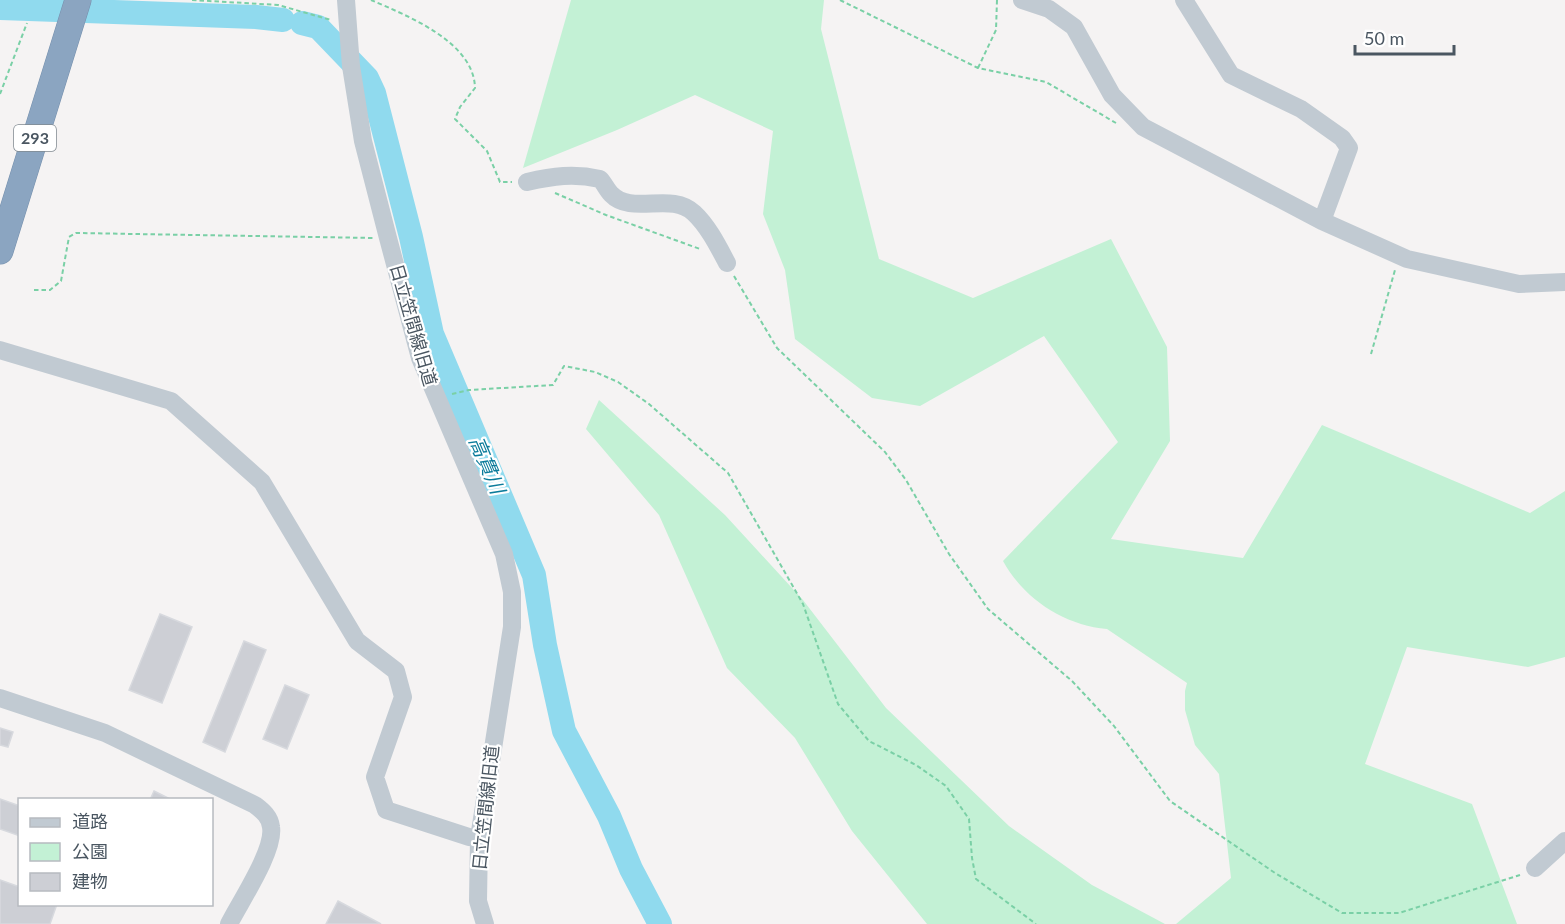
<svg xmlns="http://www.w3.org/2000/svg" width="1565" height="924" viewBox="0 0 1565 924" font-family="Lato,'Noto Sans JP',sans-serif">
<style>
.green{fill:#c3f1d5}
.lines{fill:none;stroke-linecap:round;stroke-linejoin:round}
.river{stroke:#90daee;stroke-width:24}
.building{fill:#cdcfd5;stroke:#d7d9de;stroke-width:1.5}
.highway-casing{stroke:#7690ad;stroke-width:27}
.path{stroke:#7ad0a6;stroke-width:2;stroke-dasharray:4.5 3;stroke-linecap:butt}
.minor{stroke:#c1cad2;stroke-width:18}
.highway{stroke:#8ba5c1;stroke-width:26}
.labels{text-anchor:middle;stroke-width:4.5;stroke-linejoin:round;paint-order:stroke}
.shield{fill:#fff;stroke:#808990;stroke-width:1.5}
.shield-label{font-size:16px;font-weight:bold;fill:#4a5661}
.street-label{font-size:18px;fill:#4a5661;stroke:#fff}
.water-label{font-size:20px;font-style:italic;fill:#0c7c9b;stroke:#fff}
</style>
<rect width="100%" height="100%" fill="#f5f3f3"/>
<path class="green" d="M571 0H824L821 29 879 259 973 298 1111 239 1167 347 1170 441 1111 539 1243 558 1322 425 1530 513 1565 491V657L1528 667 1407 647 1365 764 1472 804 1517 924H1176L1231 878 1219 774 1195 745 1185 710V691L1187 683 1107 629C1064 625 1024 599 1003 561L1118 442 1044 336 920 406 872 398 795 339 785 270 763 214 773 131 695 95 617 130 523 168Z
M599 400 725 515 803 600 886 708 1009 826 1092 885 1165 924H927L852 831 795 738 727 668 659 515 586 429Z"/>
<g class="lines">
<path class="river" d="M0 8 256 17 283 20
M302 23 318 27 367 78 374 93 411 237 432 334 534 575 545 645 564 731 609 816 631 869 660 924"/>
</g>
<path class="building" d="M160 614 192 627 162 703 129 690Z
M244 641 266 650 225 752 203 742Z
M285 685 309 695 287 749 263 739Z
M0 728 13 732 8 747 0 745Z
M154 791 172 800H150Z
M0 799 20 806V836L0 829Z
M0 880 20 887V904H57L50 924H0Z
M338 901 381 924H326Z"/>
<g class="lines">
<g class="highway-casing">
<path id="highway" d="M0 251 78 0"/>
</g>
<path class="path" d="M192 0 278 5 331 20
M371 0C408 16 474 42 475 88L460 107 455 119 487 151 500 182H512
M840 0 978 68 1046 82 1116 123
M978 68 996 30 997 0
M0 94 27 23
M555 193 606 215 700 249
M734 276 777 348 885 452 906 480 949 554 988 609 1072 681 1114 726 1170 801 1275 873 1342 913H1399L1520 875
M34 290H50L61 281 69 237 76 233 373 238
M1371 354 1395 270
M452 394 469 390 553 385 564 366 595 372 618 382 649 404 728 473 803 604 838 704 869 741 916 765 946 786 969 819 972 858 976 879 1036 924"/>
<path class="minor" d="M346 0 351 66 363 141 388 238 420 358 504 554 512 592V627L479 838 478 901 485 924
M1022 0 1049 9 1074 27 1112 95 1143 127 1322 221 1407 259 1519 284 1565 282
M1184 0 1231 75 1301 109 1342 138 1349 148 1322 221
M527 182C553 176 574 173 600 179 604 183 607 190 611 194 632 216 671 191 694 213 708 226 718 246 727 263
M0 350 171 401 262 482 357 641 396 671 403 697 375 777 386 810 469 837 479 838
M0 698 105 733 255 805C263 811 270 817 271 827 275 850 240 902 229 924
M1535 868 1565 841"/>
<use href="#highway" class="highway"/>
</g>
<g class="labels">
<rect class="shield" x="14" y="125" width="42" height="26" rx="4.5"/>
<g class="shield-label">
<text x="35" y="144">293</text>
</g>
<g class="street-label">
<text transform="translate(413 325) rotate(74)" y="6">日立笠間線旧道</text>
<text transform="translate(486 808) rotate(-84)" y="6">日立笠間線旧道</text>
</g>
<g class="water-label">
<text transform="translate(487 465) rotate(67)" y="7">高貫川</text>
</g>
</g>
<rect x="18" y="798" width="195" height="108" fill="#ffffff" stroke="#b7bbc0" stroke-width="1.5"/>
<rect x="30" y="818" width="30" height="9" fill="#c1cad2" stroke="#b7bbc0" stroke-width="1.5"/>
<text x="72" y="828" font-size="18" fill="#4a5661">道路</text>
<rect x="30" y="843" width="30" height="18" fill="#c3f1d5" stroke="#b7bbc0" stroke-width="1.5"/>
<text x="72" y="858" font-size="18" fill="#4a5661">公園</text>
<rect x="30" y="873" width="30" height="18" fill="#cdcfd5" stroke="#b7bbc0" stroke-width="1.5"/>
<text x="72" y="888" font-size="18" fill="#4a5661">建物</text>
<path d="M1355 45v9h99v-9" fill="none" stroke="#4a5661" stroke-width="3"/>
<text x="1364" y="45" font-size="18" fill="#4a5661" stroke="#ffffff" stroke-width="4.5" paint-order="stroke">50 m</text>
</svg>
